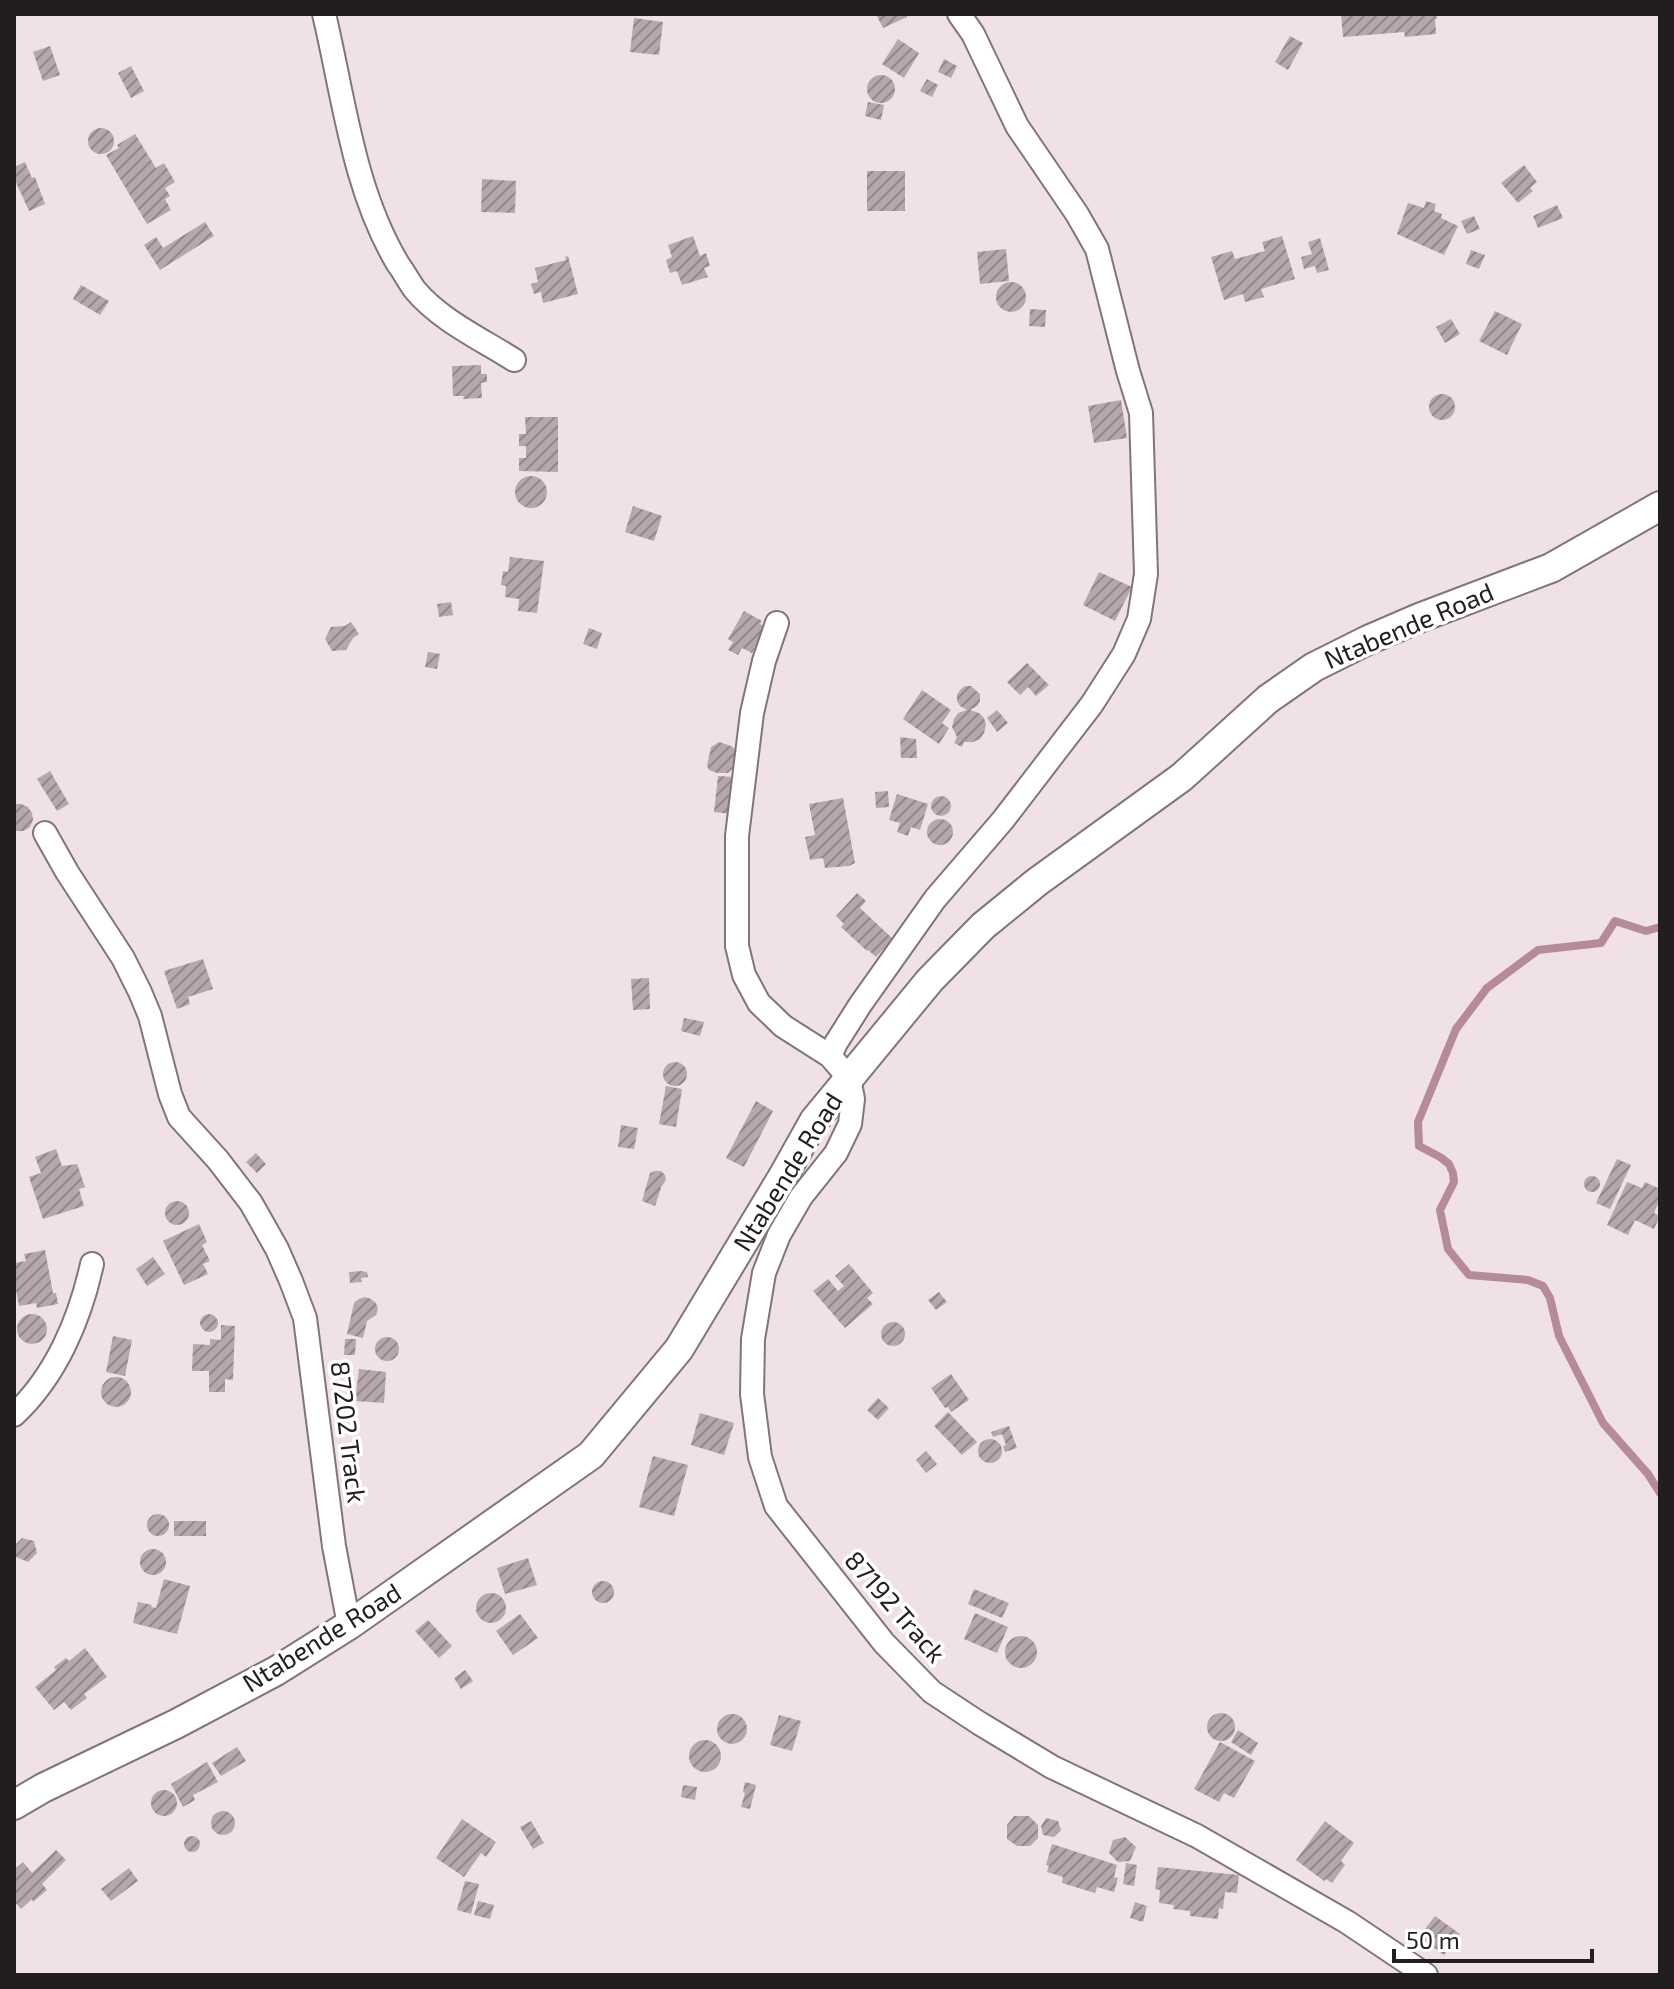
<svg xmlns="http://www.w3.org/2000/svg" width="1674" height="1989" viewBox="0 0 1674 1989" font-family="'Exo 2',sans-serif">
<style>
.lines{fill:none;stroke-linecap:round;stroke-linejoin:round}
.stream{stroke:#b48b96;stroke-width:8}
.building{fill:url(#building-hatch)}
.minor-casing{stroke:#827578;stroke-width:26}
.tertiary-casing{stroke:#827578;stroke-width:32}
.minor{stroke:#fff;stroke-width:22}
.tertiary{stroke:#fff;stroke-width:28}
.labels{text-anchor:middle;stroke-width:7;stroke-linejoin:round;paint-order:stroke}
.street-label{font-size:26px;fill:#221d1e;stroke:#fff}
</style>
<defs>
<pattern id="building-hatch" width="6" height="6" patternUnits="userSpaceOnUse" patternTransform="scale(2)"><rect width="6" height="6" fill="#b5a7aa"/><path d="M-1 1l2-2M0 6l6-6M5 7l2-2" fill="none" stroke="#93878a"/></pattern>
</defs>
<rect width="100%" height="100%" fill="#f0e1e4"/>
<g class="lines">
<path class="stream" d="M1660 927 1646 931 1615 921 1601 943 1538 950 1487 988 1456 1029 1418 1122 1419 1146 1440 1157 1449 1164 1453 1173 1454 1182 1440 1210 1448 1249 1469 1275 1528 1280 1543 1286 1550 1298 1559 1336 1603 1423 1648 1474 1660 1493"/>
</g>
<path class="building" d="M876 14H906L907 17 883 28Z
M1341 14H1436L1437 19H1435L1436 34 1405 37 1404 32 1343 37Z
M634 18 663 22 659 55 630 52Z
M1290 36 1303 43 1288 70 1275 62Z
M898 39 919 53 904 78 882 64Z
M50 46 60 75 43 81 33 52Z
M944 59 957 66 951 78 938 72Z
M131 66 144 91 131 98 118 73Z
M867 89a14 14 0 1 1 28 0a14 14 0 1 1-28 0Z
M927 79 938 85 932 97 920 91Z
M868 102 884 105 881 120 865 116Z
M88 141a13 13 0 1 1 26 0a13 13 0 1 1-26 0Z
M135 134 156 168 164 163 175 182 165 188 170 196 165 199 171 210 147 224 106 155 119 148 117 145Z
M25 162 32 178 35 177 45 204 29 211 14 178V167Z
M1524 165 1537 182 1530 188 1533 191 1518 203 1501 183Z
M867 171H905V211H867Z
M482 179 516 181 515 213 481 212Z
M1426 201 1436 204 1434 211 1442 214 1441 218 1458 226 1444 255 1397 234 1408 203 1424 208Z
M1557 205 1563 218 1538 228 1533 216Z
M1474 216 1480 229 1467 234 1461 221Z
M205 222 214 236 160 270 144 245 156 237 163 248Z
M693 236 700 256 706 253 710 266 704 268 708 277 682 285 677 271 670 273 666 260 672 257 668 245Z
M1282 236 1295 279 1261 289 1264 297 1245 302 1243 294 1224 300 1211 257 1232 251 1235 259 1265 251 1262 242Z
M1320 238 1329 270 1317 273 1315 266 1304 269 1301 257 1312 254 1308 242Z
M1006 249 1009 281 980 284 977 252Z
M1471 250 1485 255 1479 269 1466 264Z
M568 256 578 294 543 303 541 292 534 294 531 284 538 282 535 268 566 260 565 257Z
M996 297a15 15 0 1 1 30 0a15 15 0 1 1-30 0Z
M81 285 109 301 100 315 73 299Z
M1030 309 1046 310 1045 327 1029 326Z
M1495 311 1522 324 1507 355 1479 341Z
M1451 319 1460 334 1445 343 1436 327Z
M481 365V374H487V382L481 383 482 398 463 399 464 396H453L452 366Z
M1429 407a13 13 0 1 1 26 0a13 13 0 1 1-26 0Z
M1121 400 1127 438 1094 443 1088 406Z
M525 417H558V472L519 471V458H526V446H519V434H526Z
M515 492a16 16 0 1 1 32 0a16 16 0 1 1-32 0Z
M633 506 662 516 654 541 625 532Z
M510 557 544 561 537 613 518 611 519 599 505 597 506 586 501 585 503 571 508 572Z
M1099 572 1132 587 1115 621 1083 605Z
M451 602 453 615 439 617 437 604Z
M744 611 762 621 760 624 767 628 752 653 742 648 738 655 728 650 733 642 728 639Z
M351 622 359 634 353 638 346 650 332 651 325 639 331 627 345 626Z
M589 628 602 633 597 649 583 644Z
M428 652 440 654 437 669 425 667Z
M1027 663 1049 685 1036 696 1028 687 1020 695 1007 682Z
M965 686H971L980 694V701L977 706 970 710 979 713 984 718 986 725 984 733 980 739 973 742H964L962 747 954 743 957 737 952 727 954 719 958 713 967 710 960 706 957 701V695L960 690Z
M922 690 951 710 942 723 949 728 939 744 903 719Z
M997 710 1008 723 997 732 987 718Z
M900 737 916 739 917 758H901Z
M719 742 731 746 736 750 734 767 728 773H717L709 770 707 766 711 747Z
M50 771 69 804 57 811 37 779Z
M718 776 735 777 731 814 714 812Z
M888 791 889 807 876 808 875 792Z
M897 794 928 804 920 830 911 827 908 836 897 832 900 823 889 820Z
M931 806a10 10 0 1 1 20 0a10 10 0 1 1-20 0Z
M843 798 855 863 849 866 825 868 823 858 810 860 805 837 815 835 809 804Z
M14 804H21L28 807 32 813 33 820 30 827 24 831H14Z
M927 832a13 13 0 1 1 26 0a13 13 0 1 1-26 0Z
M857 893 866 901 860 908 893 939 876 957 868 950 867 951 841 927 844 924 836 916Z
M203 959 213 989 188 997 190 1004 177 1009 164 971Z
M649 978 650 1009 633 1010 631 979Z
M684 1018 704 1022 700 1036 681 1031Z
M663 1074a12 12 0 1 1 24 0a12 12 0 1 1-24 0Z
M666 1086 682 1089 676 1127 659 1124Z
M756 1101 773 1111 744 1167 726 1158Z
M621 1125 638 1128 634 1149 618 1147Z
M56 1149 62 1166 77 1164 85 1187 79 1189 84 1206 43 1219 29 1177 41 1173 35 1157Z
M256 1153 266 1164 257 1173 246 1162Z
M1617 1159 1631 1165 1610 1209 1596 1203Z
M655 1171H661L665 1175 666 1180 660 1188H661L655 1206 642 1201 650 1173Z
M1584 1184a8 8 0 1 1 16 0a8 8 0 1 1-16 0Z
M1627 1182 1642 1188 1645 1182 1660 1189V1199L1654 1213 1660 1216 1654 1229 1635 1220 1628 1235 1607 1225Z
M165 1213a12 12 0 1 1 24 0a12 12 0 1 1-24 0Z
M199 1224 207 1242 202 1245 210 1261 203 1264 208 1274 184 1285 163 1241Z
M45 1250 53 1293H56L58 1304 37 1308 36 1303 19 1306 14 1280V1263L26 1261 24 1254Z
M153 1257 165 1274 147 1286 136 1269Z
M849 1264 873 1293 867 1298 873 1304 845 1328 813 1291 828 1279 838 1291 844 1286 835 1276Z
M361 1271 367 1272 368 1277 361 1278 362 1282 350 1283 349 1272Z
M939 1292 947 1302 936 1310 928 1300Z
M365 1297 371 1299 376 1303 378 1309 376 1315 367 1321 363 1338 347 1334 354 1303 359 1299Z
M200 1323a9 9 0 1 1 18 0a9 9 0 1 1-18 0Z
M17 1329a15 15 0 1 1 30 0a15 15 0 1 1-30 0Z
M881 1334a12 12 0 1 1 24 0a12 12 0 1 1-24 0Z
M221 1325 235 1326 233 1380 225 1379V1392H209V1371H192L193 1344 210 1345V1339L221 1340Z
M113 1336 132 1340 125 1376 106 1372Z
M375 1349a12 12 0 1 1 24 0a12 12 0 1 1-24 0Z
M345 1339H356L355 1355H344Z
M359 1369 386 1372 384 1403 355 1401Z
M951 1374 969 1400 951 1412 948 1407 945 1408 931 1388Z
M101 1392a15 15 0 1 1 30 0a15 15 0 1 1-30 0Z
M878 1398 889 1408 878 1420 867 1410Z
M948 1412 977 1442 962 1455 934 1426Z
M700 1413 734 1423 724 1455 691 1445Z
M1009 1426 1017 1448 1005 1452 1003 1446 1006 1445 1002 1434 993 1437 991 1432Z
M978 1451a12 12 0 1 1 24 0a12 12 0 1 1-24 0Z
M926 1451 937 1464 926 1473 916 1460Z
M653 1456 688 1465 674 1516 639 1507Z
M147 1525a11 11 0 1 1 22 0a11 11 0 1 1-22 0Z
M174 1521H206V1536H174Z
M22 1538 34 1541 37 1553 28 1562 16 1557 14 1546Z
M140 1562a13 13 0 1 1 26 0a13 13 0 1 1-26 0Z
M528 1558 537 1585 505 1594 497 1568Z
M164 1579 190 1586 177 1634 133 1623 138 1602 152 1605 151 1607 156 1608Z
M592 1592a11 11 0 1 1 22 0a11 11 0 1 1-22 0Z
M974 1589 1009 1603 1002 1618 968 1604Z
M476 1608a15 15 0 1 1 30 0a15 15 0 1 1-30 0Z
M975 1613 1008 1627 997 1653 964 1639Z
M520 1614 538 1638 513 1655 496 1631Z
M428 1620 452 1646 439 1658 415 1631Z
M1005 1652a16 16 0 1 1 32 0a16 16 0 1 1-32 0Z
M85 1648 107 1677 84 1694 87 1698 71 1710 64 1702 54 1710 35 1687 56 1670 54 1667 66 1658 69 1661Z
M465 1670 473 1681 461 1689 454 1678Z
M1207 1727a14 14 0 1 1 28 0a14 14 0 1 1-28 0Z
M717 1729a15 15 0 1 1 30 0a15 15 0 1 1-30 0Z
M779 1715 801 1721 792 1751 770 1745Z
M1238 1730 1258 1743 1251 1755 1231 1742Z
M689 1756a16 16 0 1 1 32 0a16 16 0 1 1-32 0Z
M1220 1742 1255 1761 1234 1798 1224 1793 1219 1802 1194 1789Z
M237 1747 246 1761 221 1776 212 1763Z
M207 1762 218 1782 193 1795 195 1800 183 1807 171 1784Z
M745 1782 756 1785 750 1809 741 1807 745 1793 743 1792Z
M683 1785 697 1787 695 1800 681 1797Z
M151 1803a13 13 0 1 1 26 0a13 13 0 1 1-26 0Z
M211 1823a12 12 0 1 1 24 0a12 12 0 1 1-24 0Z
M1014 1816H1029L1038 1825V1838L1030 1846H1017L1007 1839V1825Z
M1046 1818 1058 1821 1061 1830 1054 1837 1043 1835 1041 1826Z
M462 1819 496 1842 486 1857 481 1853 464 1877 436 1858Z
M531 1821 544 1843 533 1849 520 1827Z
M1325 1821 1354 1843 1341 1861 1345 1865 1332 1883 1326 1879 1324 1881 1296 1860Z
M184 1844a8 8 0 1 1 16 0a8 8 0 1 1-16 0Z
M1125 1837 1136 1847 1130 1861 1118 1862 1109 1853 1113 1840Z
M1052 1844 1117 1865 1114 1877 1118 1878 1114 1892 1097 1887 1095 1893 1062 1883 1063 1877 1047 1872 1049 1866 1046 1865Z
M56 1850 66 1860 42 1884 47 1890 33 1902 32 1899 21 1909 14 1901V1870L23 1862 32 1873Z
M1126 1863 1137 1865 1134 1886 1123 1884Z
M1158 1867 1239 1875 1237 1893 1225 1892 1223 1909 1219 1908 1218 1919 1190 1916V1911L1173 1909 1174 1905 1159 1903 1160 1890 1155 1889Z
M129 1868 138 1881 111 1901 101 1889Z
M465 1881 479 1884 471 1914 457 1910Z
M478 1901 494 1905 490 1919 474 1915Z
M1135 1902 1147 1906 1143 1922 1130 1918Z
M1435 1916 1460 1934 1444 1955 1419 1937Z"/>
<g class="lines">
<g class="minor-casing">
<path id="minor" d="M324 14C344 98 353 189 398 264 404 272 409 282 415 290 440 320 481 339 514 360
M959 14 973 34 1017 126 1077 214 1097 249 1128 371 1141 413 1146 574 1139 619 1124 654 1092 704 1003 820 935 899 860 1005 836 1043 830 1056 849 1078 853 1099 850 1124 836 1153 801 1197 779 1235 764 1273 753 1339 752 1394 760 1457 776 1506 884 1643 932 1692 979 1723 1052 1767 1197 1836 1347 1922 1426 1975
M777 623 764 661 752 713 737 836V946L744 975 759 1003 783 1026 830 1056
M45 833 67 872 123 958 140 992 150 1016 170 1094 179 1117 218 1160 251 1203 277 1249 291 1281 305 1318 334 1546 349 1625
M14 1415C56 1376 80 1319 92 1264"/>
</g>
<g class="tertiary-casing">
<path id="tertiary" d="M14 1805 43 1788 176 1724 276 1671 349 1625 591 1455 679 1349 782 1178 814 1121 930 980 983 926 1037 882 1182 777 1268 699 1314 667 1368 640 1419 618 1551 568 1660 506"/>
</g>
<use href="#minor" class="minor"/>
<use href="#tertiary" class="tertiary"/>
</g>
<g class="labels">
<g class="street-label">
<text transform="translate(1409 626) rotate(-23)" y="9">Ntabende Road</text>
<text transform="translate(788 1172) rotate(-58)" y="9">Ntabende Road</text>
<text transform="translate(348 1432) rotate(83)" y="9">87202 Track</text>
<text transform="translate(895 1607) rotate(49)" y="9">87192 Track</text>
<text transform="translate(322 1638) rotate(-32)" y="9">Ntabende Road</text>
</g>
</g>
<rect width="1674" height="1989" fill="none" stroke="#221d1e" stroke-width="32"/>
<path d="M1394 1949v12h198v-12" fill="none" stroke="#221d1e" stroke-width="4"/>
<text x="1406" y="1949" font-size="24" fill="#221d1e" stroke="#ffffff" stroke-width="6" paint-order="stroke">50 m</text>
</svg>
